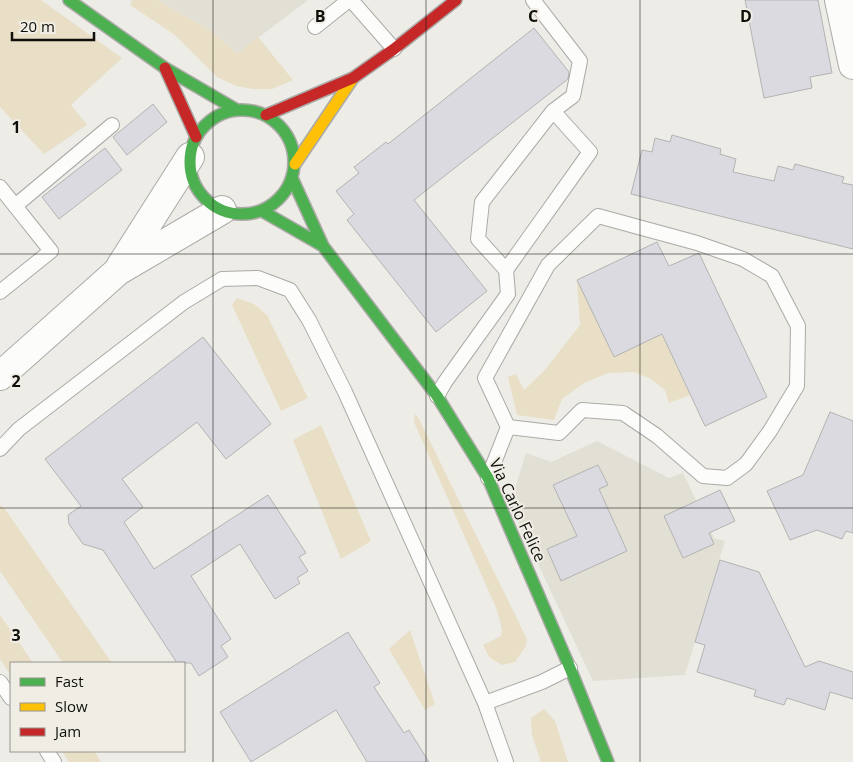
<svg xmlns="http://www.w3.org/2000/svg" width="853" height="762" viewBox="0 0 853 762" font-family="'Open Sans',sans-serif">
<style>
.built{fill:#e2dfd4}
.green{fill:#e8dfc6}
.building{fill:#dbdae1;stroke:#b3b3b2}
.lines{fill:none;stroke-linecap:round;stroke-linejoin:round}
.lane-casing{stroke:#abaaa7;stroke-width:16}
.street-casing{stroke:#abaaa7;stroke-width:30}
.fast-casing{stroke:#abaaa7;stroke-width:14}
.slow-casing{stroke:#abaaa7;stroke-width:14}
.jam-casing{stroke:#abaaa7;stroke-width:14}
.lane{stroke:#fcfcfb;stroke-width:14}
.street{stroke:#fcfcfb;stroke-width:28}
.fast{stroke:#4caf50;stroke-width:11}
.slow{stroke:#ffc107;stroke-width:11}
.jam{stroke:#c62828;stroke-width:11}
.grid{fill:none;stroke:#100f0b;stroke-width:1;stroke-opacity:0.55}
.labels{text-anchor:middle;stroke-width:4;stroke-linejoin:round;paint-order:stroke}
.street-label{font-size:16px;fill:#100f0b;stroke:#f0ede4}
.grid-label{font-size:16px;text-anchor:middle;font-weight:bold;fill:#100f0b;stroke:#f0ede4;stroke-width:4;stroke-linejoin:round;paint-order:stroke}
</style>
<rect width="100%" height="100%" fill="#edece7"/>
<path class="built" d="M157 0H308L237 54 213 32Z
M597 441 669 478 683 473 714 538 725 541 685 675 593 681 510 504 526 453 551 462Z"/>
<path class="green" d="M0 0H41L122 58 71 105 87 125 44 154 0 107Z
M132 0H157L213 32 237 54 258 37 293 80 272 89H253L236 86 217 77 175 35 130 5Z
M577 280 614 357 662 334 690 395 669 403 665 390 651 379 634 372 608 373 584 383 562 399 554 420 517 415 508 377 516 374 524 390 544 371 580 325Z
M237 298 254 304 267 315 308 398 281 411 232 305Z
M415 414 419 419 527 639 526 646 515 662 502 665 490 658 483 645 501 636 502 630 497 610 414 422Z
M321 425 371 541 341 559 293 440Z
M0 505 5 509 112 663H63L0 571Z
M0 615 33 663H11V676L0 659Z
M410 630 435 704 425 710 389 649Z
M544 709 555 721 568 762H541L532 735 531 718Z
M62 751H94L101 762H69Z"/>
<path class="building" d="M745 0H818L832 73 810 77 812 88 764 98Z
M534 28 569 72 568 79 414 200 487 291 436 332 347 220 354 214 336 191 359 173 354 167 386 142 388 144Z
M153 104 167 122 127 155 113 137Z
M672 135 721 149 720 154 736 159 733 172 774 181 778 166 793 170 795 164 844 177 842 183 853 185V249L631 194 642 150 652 152 655 138 670 142Z
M105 148 122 170 59 219 42 197Z
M657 242 669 266 699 253 767 397 705 426 662 334 614 357 577 280Z
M203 337 271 424 226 459 197 422 122 479 143 507 124 522 154 569 268 495 306 553 299 557 308 571 297 578 300 583 275 599 240 544 191 576 231 639 221 646 228 657 199 676 191 663H177L103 550 83 544 69 524 68 515 81 506 45 459Z
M830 412 853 421V533L846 531 842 539 817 530 790 540 767 491 803 475Z
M598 465 608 485 599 489 627 551 561 581 547 549 577 536 553 485Z
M720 490 735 521 709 533 714 544 683 558 664 516Z
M720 560 759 572 805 667 819 661 853 672V699L830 692 825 710 787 698 784 705 754 696 756 690 697 672 705 645 695 642Z
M348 632 380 683 374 687 404 733 409 730 429 762H367L336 710 251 762 220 712Z"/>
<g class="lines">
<g class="lane-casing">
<path id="lane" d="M351 0 394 49
M315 27 349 0
M0 187 51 251 0 292
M15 206 112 125
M506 270 590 152 553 111
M437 396 445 382 508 294 506 270 478 239 482 202 553 111 573 96 580 61 533 0
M0 449 19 429 184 302 222 279 258 278 290 290 309 320 345 392 485 703 542 682 570 668
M488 478 508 427 485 378 548 265 598 216 697 243 743 259 772 276 798 326 797 386 770 431 746 464 727 478 703 476 657 436 623 413 582 410 559 433 508 427
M0 682 11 698
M485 703 506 762
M47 751 54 762"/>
</g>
<g class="street-casing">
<path id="street" d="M839 0 853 65
M120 267 190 157
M0 376 118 271 222 210"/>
</g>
<g class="fast-casing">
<path id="fast" d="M69 0 165 68 237 110
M190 162a52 52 0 1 1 104 0a52 52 0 1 1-104 0Z
M292 178 323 246 437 396 488 478 570 668 608 762
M262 211 323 246"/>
</g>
<g class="slow-casing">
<path id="slow" d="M295 164 353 78"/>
</g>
<g class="jam-casing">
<path id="jam" d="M165 68 196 137
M266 115 353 78 394 49 456 0"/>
</g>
<use href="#lane" class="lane"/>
<use href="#street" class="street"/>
<use href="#fast" class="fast"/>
<use href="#slow" class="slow"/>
<use href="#jam" class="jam"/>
</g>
<path class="grid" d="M213 0V762M426 0V762M640 0V762M0 254H853M0 508H853"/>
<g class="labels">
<g class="street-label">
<text transform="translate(518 510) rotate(65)" y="6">Via Carlo Felice</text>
</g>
</g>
<g class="grid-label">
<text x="320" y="22">B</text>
<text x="533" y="22">C</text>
<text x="746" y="22">D</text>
<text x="16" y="133">1</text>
<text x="16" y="387">2</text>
<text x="16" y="641">3</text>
</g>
<rect x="10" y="662" width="175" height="90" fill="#f0ede4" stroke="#96948d"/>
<rect x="20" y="678" width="25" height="8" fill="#4caf50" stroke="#96948d"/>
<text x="55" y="687" font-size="15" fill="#100f0b">Fast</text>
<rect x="20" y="703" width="25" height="8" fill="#ffc107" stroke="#96948d"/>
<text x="55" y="712" font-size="15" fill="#100f0b">Slow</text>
<rect x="20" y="728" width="25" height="8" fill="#c62828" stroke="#96948d"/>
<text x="55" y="737" font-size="15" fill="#100f0b">Jam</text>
<path d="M12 32v8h82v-8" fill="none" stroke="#100f0b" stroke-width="2.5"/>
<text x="20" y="32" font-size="15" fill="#100f0b" stroke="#f0ede4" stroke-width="4" paint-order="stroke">20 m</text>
</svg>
